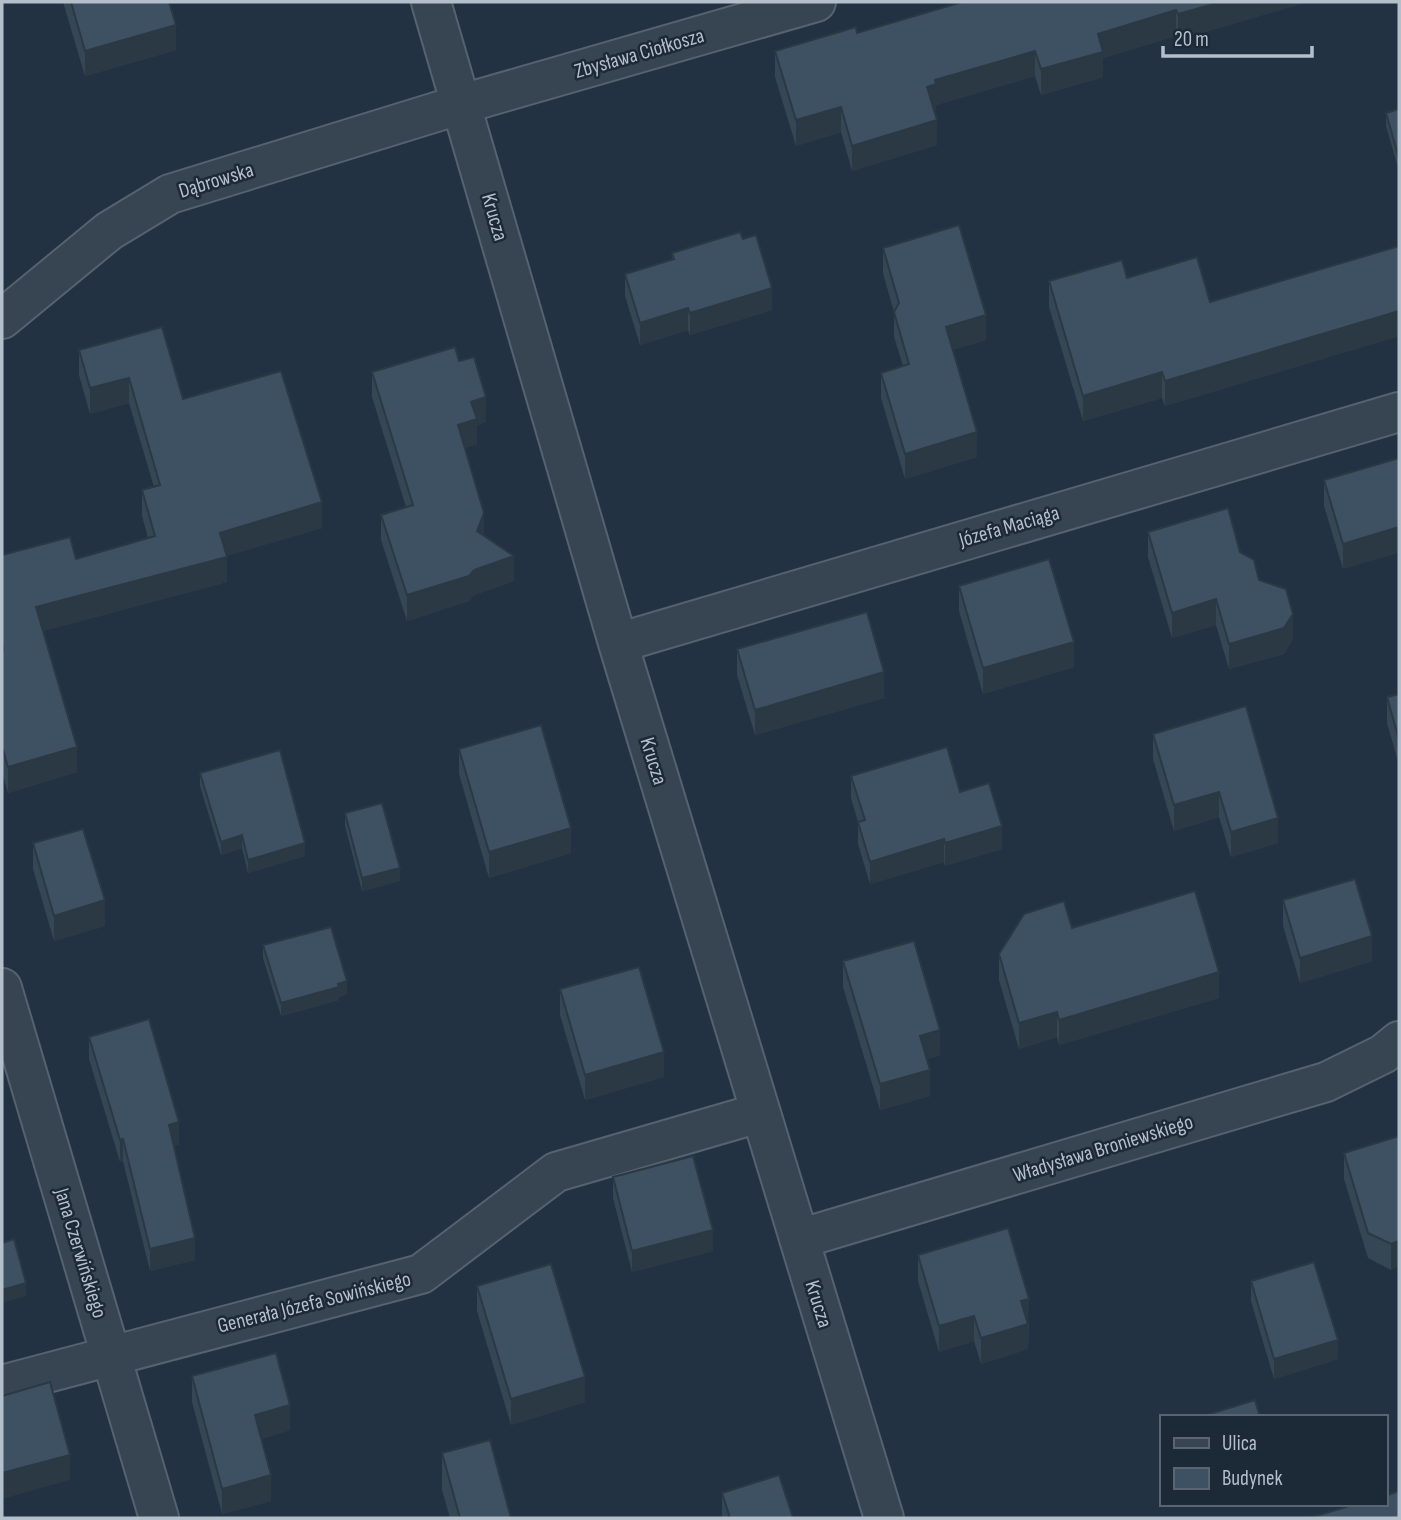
<svg xmlns="http://www.w3.org/2000/svg" width="1401" height="1520" viewBox="0 0 1401 1520" font-family="'Sofia Sans Condensed',sans-serif">
<style>
.lines{fill:none;stroke-linecap:round;stroke-linejoin:round}
.street-casing{stroke:#55626f;stroke-width:42}
.street{stroke:#374452;stroke-width:38}
.wall{fill:#354654}
.shaded-wall{fill:#2b3945}
.building{fill:#3e5162;stroke:#2b3945;stroke-width:2}
.labels{text-anchor:middle;stroke-width:5;stroke-linejoin:round;paint-order:stroke}
.street-label{font-size:21px;fill:#b4bfcc;stroke:#1c2937}
</style>
<rect width="100%" height="100%" fill="#233243"/>
<g class="lines">
<g class="street-casing">
<path id="street" d="M431 2 618 643 884 1518
M2 319 109 231 170 194 462 104 816 2
M618 643 1399 412
M2 988 159 1518
M799 1239 1326 1082 1383 1054 1399 1041
M2 1385 421 1274 556 1172 759 1113"/>
</g>
<use href="#street" class="street"/>
</g>
<path class="wall" d="M63 2H169L176 50 85 76Z
M962 2H1307L1178 40 1176 36 1103 58V77L1041 95 1035 76 936 105V110H934L937 145 852 171 841 132 796 146 775 77V51L857 33Z
M1399 109V171L1386 126V113Z
M743 239 772 310 690 335 688 330 640 345 625 296V274L672 260V253Z
M1399 246V336L1165 406 1162 398 1083 421 1049 307V281L1127 278 1210 302Z
M883 248 986 340 952 350 977 457 905 479 881 398V373L903 366 894 337V312L883 273Z
M79 350 183 399 322 528 226 556 227 582 43 631 77 772 8 793 2 772V555L76 559 148 538 142 516V490L154 487 129 403 90 414 79 375Z
M372 372 486 422 477 425V444L465 448 484 536 514 581 474 595 469 601 407 621 381 540V515L406 507 372 397Z
M1399 458 1343 569 1324 506V480Z
M1148 532 1240 552 1259 580 1293 639 1284 654 1229 669 1216 625 1172 638 1148 557Z
M959 586 1074 667 983 694 959 611Z
M737 649 884 698 755 735 737 675Z
M1399 694V765L1387 723V697Z
M1153 734 1278 843 1231 857 1219 817 1174 831 1153 759Z
M459 749 571 853 489 878 459 774Z
M200 773 305 856 248 873 242 848 221 855 200 786Z
M851 776 960 792 1002 849 945 866 944 862 870 884 858 844V822L851 798Z
M345 813 400 881 362 891 345 826Z
M33 843 105 926 54 941 33 869Z
M1283 900 1372 961 1300 983 1283 926Z
M1072 928 1219 998 1059 1045 1057 1037 1019 1049 999 980V954Z
M263 945 347 994 339 997V1000L281 1016 263 958Z
M843 961 940 1055 927 1059 930 1096 880 1110 843 987Z
M560 989 664 1077 585 1100 560 1015Z
M89 1037 179 1144 173 1146 195 1260 150 1271 123 1161 120 1162 89 1059Z
M1399 1136 1391 1270 1368 1258 1344 1179V1153Z
M613 1177 713 1251 632 1272 613 1198Z
M918 1255 1029 1324 1028 1349 981 1364 974 1341 939 1352 918 1281Z
M1251 1281 1338 1359 1274 1379 1251 1301Z
M477 1286 585 1402 511 1425 477 1311Z
M192 1376 290 1430 261 1439 271 1501 222 1514 192 1402Z
M442 1453 511 1518H450L442 1490Z
M722 1493 793 1518H722Z"/>
<path class="shaded-wall" d="M1221 2H1307L1178 40V14Z
M1176 10V36L1103 58V77L1041 95V69L1098 34Z
M176 25V50L85 76V51Z
M1035 51V76L936 105V110L927 112V87L935 80Z
M841 107V132L796 146V120Z
M937 120V145L852 171V146Z
M772 288V310L690 335V313Z
M688 308V330L640 345V323Z
M1399 311V336L1165 406V381Z
M986 315V340L946 352V327Z
M1162 372V398L1083 421V396Z
M129 378V403L90 414V388Z
M486 397V422L477 425V444L458 450V425L471 402Z
M977 432V457L905 479V454Z
M322 502V528L220 558V533Z
M484 513V539L477 531Z
M1399 527V553L1343 569V544Z
M514 556V581L474 595 469 601 407 621V595Z
M227 557V582L36 633V607Z
M1216 599V625L1172 638V613Z
M1293 614V639L1284 654 1229 669V644Z
M1074 642V667L983 694V668Z
M884 672V698L755 735V710Z
M77 747V772L8 793V767Z
M1219 792V817L1174 831V805Z
M1278 818V843L1231 857V832Z
M1002 826V849L945 866V843Z
M571 828V853L489 878V852Z
M242 835V848L221 855V842Z
M944 839V862L870 884V862Z
M305 843V856L248 873V860Z
M400 868V881L362 891V878Z
M105 900V926L54 941V916Z
M1372 936V961L1300 983V958Z
M1219 972V998L1059 1045V1020Z
M347 981V994L339 997V1000L281 1016V1003Z
M1057 1012V1037L1019 1049V1023Z
M940 1030V1055L920 1061V1036Z
M664 1052V1077L585 1100V1075Z
M930 1070V1096L880 1110V1084Z
M179 1122V1144L169 1147V1125Z
M123 1139V1161L120 1162V1140Z
M713 1230V1251L632 1272V1251Z
M195 1238V1260L150 1271V1249Z
M1399 1241V1266L1391 1270V1244Z
M26 1283V1296L2 1303V1290Z
M1029 1299 1028 1349 981 1364V1338L1021 1301Z
M974 1316V1341L939 1352V1326Z
M1338 1340V1359L1274 1379V1359Z
M585 1377V1402L511 1425V1399Z
M290 1405V1430L255 1441V1415Z
M70 1455V1480L2 1499V1473Z
M271 1475V1501L222 1514V1489Z"/>
<path class="building" d="M71 2H169L176 25 85 51Z
M962 2H1221L1178 14 1176 10 1098 34 1103 52 1041 69 1035 51 935 80 936 84 927 87 937 120 852 146 841 107 796 120 775 51 856 27 857 33Z
M1399 109V158L1386 113Z
M959 225 986 315 946 327 977 432 905 454 881 373 909 364 894 312 899 303 883 248Z
M740 232 743 239 756 235 772 288 690 313 688 308 640 323 625 274 674 259 672 253Z
M1399 246V311L1165 381 1162 372 1083 396 1049 281 1122 260 1127 278 1197 257 1210 302Z
M162 327 183 399 281 371 322 502 220 533 227 557 36 607 77 747 8 767 2 747V650H3L2 643V555L70 537 76 559 155 536 142 490 160 485 129 378 90 388 79 350Z
M455 347 459 361 474 357 486 397 471 402 477 419 458 425 484 513 477 531 514 556 474 570 469 576 407 595 381 515 413 505 372 372Z
M1399 458V527L1343 544 1324 480Z
M1228 508 1240 552 1254 560 1259 580 1286 589 1293 614 1284 628 1229 644 1216 599 1172 613 1148 532Z
M1049 559 1074 642 983 668 959 586Z
M867 612 884 672 755 710 737 649Z
M1399 694V740L1387 697Z
M1246 706 1278 818 1231 832 1219 792 1174 805 1153 734Z
M541 725 571 828 489 852 459 749Z
M947 747 960 792 989 783 1002 826 945 843 944 839 870 862 858 822 865 820 851 776Z
M280 750 305 843 248 860 242 835 221 842 200 773Z
M382 803 400 868 362 878 345 813Z
M83 829 105 900 54 916 33 843Z
M1355 879 1372 936 1300 958 1283 900Z
M1195 891 1219 972 1059 1020 1057 1012 1019 1023 999 954 1024 914 1064 901 1072 928Z
M331 927 347 981 338 984 339 987 281 1003 263 945Z
M914 941 940 1030 920 1036 930 1070 880 1084 843 961Z
M639 967 664 1052 585 1075 560 989Z
M149 1019 179 1122 169 1125 195 1238 150 1249 123 1139 120 1140 89 1037Z
M1399 1136V1241L1391 1244 1368 1233 1344 1153Z
M693 1156 713 1230 632 1251 613 1177Z
M1008 1228 1029 1299 1021 1301 1028 1324 981 1338 974 1316 939 1326 918 1255Z
M14 1239 26 1283 2 1290V1243Z
M1314 1262 1338 1340 1274 1359 1251 1281Z
M551 1264 585 1377 511 1399 477 1286Z
M276 1353 290 1405 255 1415 271 1475 222 1489 192 1376Z
M50 1382 70 1455 2 1473V1396Z
M1255 1400 1260 1417H1200Z
M490 1440 511 1518H460L442 1453Z
M779 1475 793 1518H730L722 1493Z
M1399 1491V1518H1309L1356 1504H1385V1496Z"/>
<g class="labels">
<g class="street-label">
<text transform="translate(639 53) rotate(-16)" y="7">Zbysława Ciołkosza</text>
<text transform="translate(216 180) rotate(-17)" y="7">Dąbrowska</text>
<text transform="translate(495 217) rotate(74)" y="7">Krucza</text>
<text transform="translate(1009 526) rotate(-16)" y="7">Józefa Maciąga</text>
<text transform="translate(654 761) rotate(73)" y="7">Krucza</text>
<text transform="translate(1103 1148) rotate(-17)" y="7">Władysława Broniewskiego</text>
<text transform="translate(81 1253) rotate(73)" y="7">Jana Czerwińskiego</text>
<text transform="translate(314 1302) rotate(-14)" y="7">Generała Józefa Sowińskiego</text>
<text transform="translate(819 1304) rotate(73)" y="7">Krucza</text>
</g>
</g>
<rect width="1401" height="1520" fill="none" stroke="#b4bfcc" stroke-width="7"/>
<rect x="1160" y="1415" width="228" height="91" fill="#1c2937" stroke="#596573" stroke-width="2"/>
<rect x="1174" y="1438" width="35" height="10" fill="#374452" stroke="#596573" stroke-width="2"/>
<text x="1222" y="1450" font-size="21" fill="#b4bfcc">Ulica</text>
<rect x="1174" y="1468" width="35" height="21" fill="#3e5162" stroke="#596573" stroke-width="2"/>
<text x="1222" y="1485" font-size="21" fill="#b4bfcc">Budynek</text>
<path d="M1163 46v10h149v-10" fill="none" stroke="#b4bfcc" stroke-width="3.5"/>
<text x="1174" y="46" font-size="21" fill="#b4bfcc" stroke="#1c2937" stroke-width="5" paint-order="stroke">20 m</text>
</svg>
